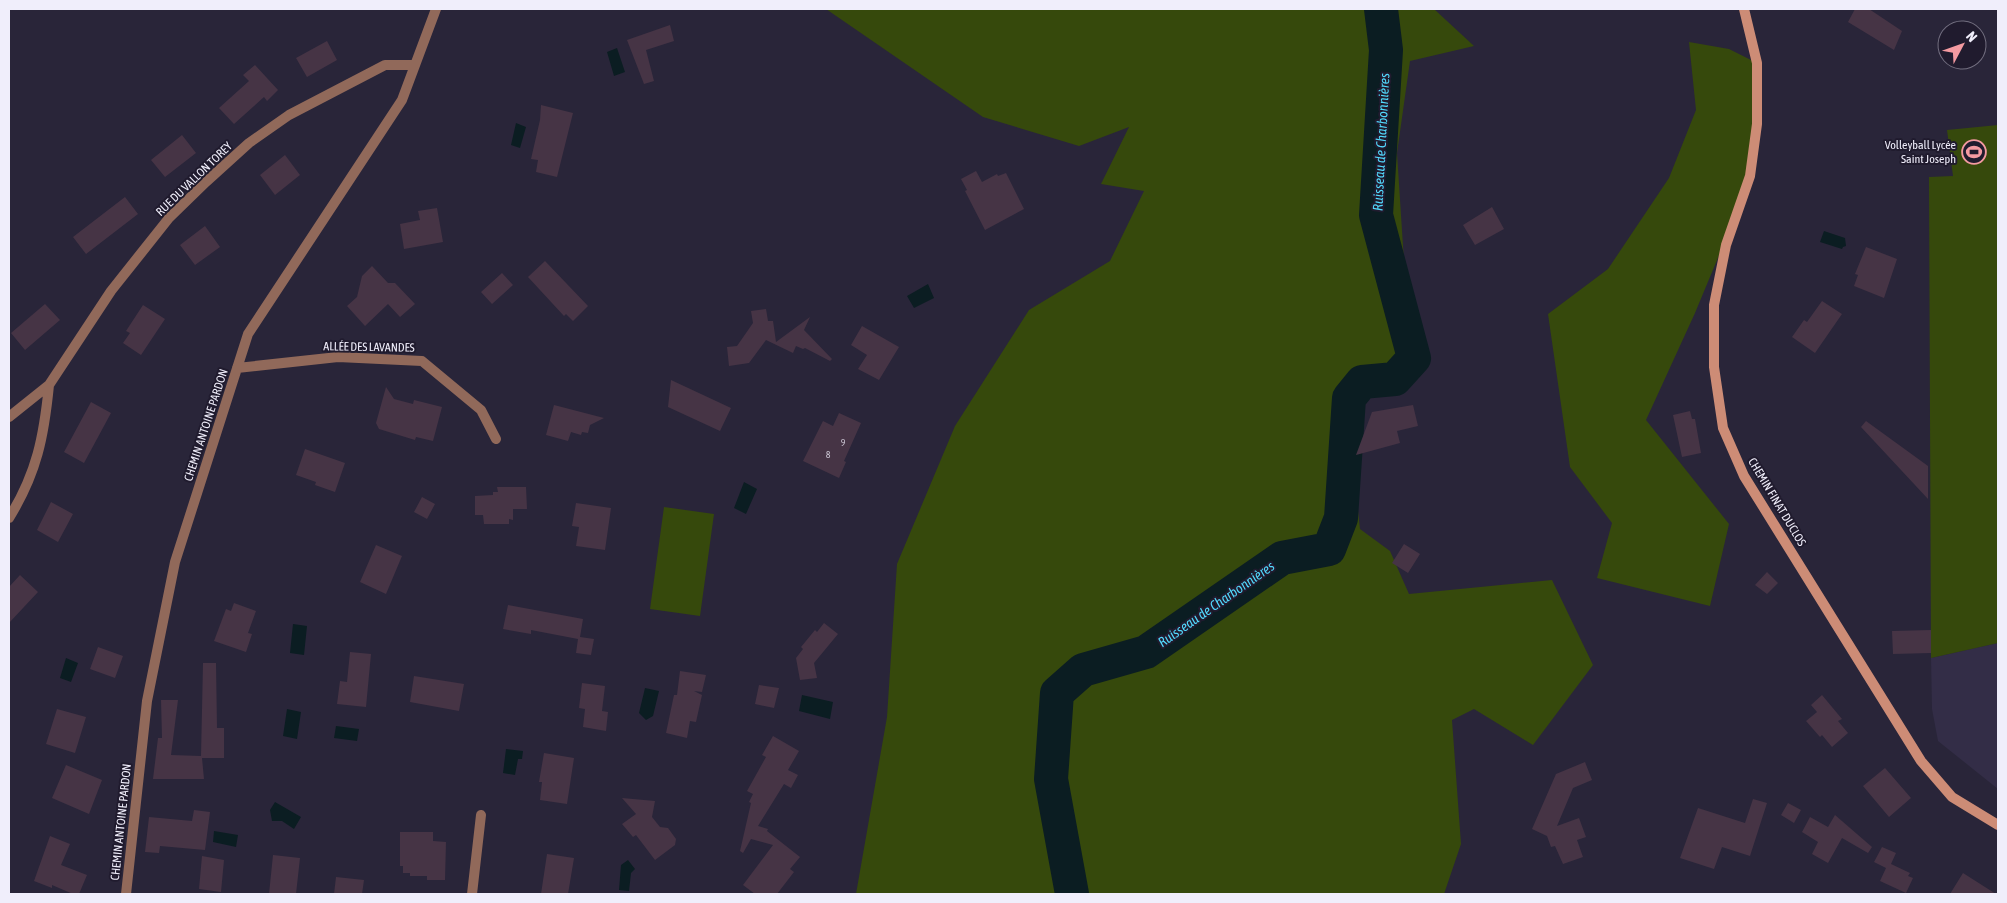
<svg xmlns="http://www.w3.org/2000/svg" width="2007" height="903" viewBox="0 0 2007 903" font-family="'Asap Condensed',sans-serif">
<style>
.built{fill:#332d47}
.green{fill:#36490c}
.water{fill:#0b1d22}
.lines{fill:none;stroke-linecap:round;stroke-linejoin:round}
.river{stroke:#0b1d22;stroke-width:34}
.building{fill:#463445}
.street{stroke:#91695a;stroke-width:10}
.secondary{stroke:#cd8c76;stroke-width:10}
.labels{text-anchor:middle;stroke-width:4;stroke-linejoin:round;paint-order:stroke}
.number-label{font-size:10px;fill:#c6c0ce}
.poi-label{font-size:12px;fill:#f0eefb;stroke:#201b2e;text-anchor:end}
.street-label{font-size:12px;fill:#f0eefb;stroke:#201b2e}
.water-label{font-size:14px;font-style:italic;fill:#52d8fc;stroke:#201b2e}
</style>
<rect width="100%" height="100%" fill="#292539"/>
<path class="built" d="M1998 643V789L1938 741 1932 709 1931 658Z"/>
<path class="green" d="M826 9H1434L1474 46 1410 61 1397 153 1407 308 1413 356 1370 382 1346 402 1360 529 1390 551 1409 594 1552 580 1593 665 1533 745 1474 709 1452 720 1461 844 1444 894H856L887 717 897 564 955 426 1029 310 1110 261 1144 191 1101 184 1129 127 1079 146 983 117Z
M1689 42 1729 49 1757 63V124L1742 200 1695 313 1646 420 1729 524 1710 606 1597 578 1612 523 1570 467 1548 314 1608 269 1669 178 1696 110Z
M1998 125V643L1931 658 1929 177 1953 176 1947 130Z
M664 507 714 514 700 616 650 609Z"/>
<path class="water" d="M617 48 625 72 614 76 607 52Z
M516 123 526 127 520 148 511 145Z
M1824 231 1845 238 1846 246 1843 247 1842 249 1820 242Z
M928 284 934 298 914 308 907 296Z
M744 482 757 489 746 514 734 508Z
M293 624 307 626 304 655 290 653Z
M66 658 78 663 71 682 60 678Z
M645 688 659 691 653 716 646 720 639 713Z
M802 695 833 702 830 719 799 711Z
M287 709 301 712 297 739 283 736Z
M336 726 359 729 357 741 334 738Z
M506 749 523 751 522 759H518L515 775 503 773Z
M275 802 301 817 294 829 282 821H272L270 810Z
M214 831 238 835 236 847 213 842Z
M628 860 635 869 631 873 629 891 619 890 621 865Z"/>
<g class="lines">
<path class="river" d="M1072 894 1051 779 1057 693 1083 670 1146 652 1282 558 1329 549 1341 518 1349 398 1362 382 1395 379 1414 358 1376 215 1386 50 1381 9"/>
</g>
<path class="building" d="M1855 9H1869L1902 31 1894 50 1848 22Z
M670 25 674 41 646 50 654 81 644 84 627 40Z
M327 41 337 60 307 77 296 58Z
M255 65 278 90 267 101 264 97 234 124 219 108 249 81 243 75Z
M541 105 573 113 557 177 536 172 538 160 531 159 540 120Z
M182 135 196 153 165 177 151 160Z
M285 155 300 175 275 195 260 175Z
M976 171 982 182 997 174 998 176 1006 173 1024 209 985 230 965 191 967 190 961 179Z
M125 197 138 214 86 254 73 237Z
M1492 207 1504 229 1475 245 1463 225Z
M437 208 443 242 404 249 400 224 420 220 418 211Z
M205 226 220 247 195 265 180 245Z
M1866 247 1897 259 1884 298 1854 286 1858 275 1855 274Z
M545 261 588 306 573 321 566 314 564 316 528 277Z
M372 266 388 283H395L415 304 400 317 388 304 365 326 347 306 357 297 362 276Z
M502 273 513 285 492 304 481 292Z
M1822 301 1842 314 1815 353 1792 337 1804 320 1807 322Z
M45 304 60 320 25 350 11 333Z
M143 305 165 319 141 355 123 343 130 333 126 331Z
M766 309 768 321H773L776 342 810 317 804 330 832 359 830 361 805 348 803 349 796 346 793 353 766 340 749 363 729 366 727 347 737 346 753 323 751 311Z
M862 326 899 347 879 380 858 369 867 355 851 345Z
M671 380 731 408 720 431 668 407Z
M386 387 394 399 413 404 414 400 442 407 433 441 416 437 415 440 379 429 376 423Z
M91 402 111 413 84 463 64 452Z
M554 405 604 418 590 425 588 433 582 432 581 435 571 432 568 441 546 435Z
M1413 405 1418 426 1397 431 1400 443 1356 455 1372 412Z
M1690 411 1692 419H1695L1701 453 1682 457 1673 415Z
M839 413 861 423 844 461 846 462 839 478 803 461 823 421 833 426Z
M1866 421 1928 466V499L1861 427Z
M305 449 345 463 335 492 315 485 316 482 296 475Z
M497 487H526L527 509H513V520L509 519V524H484L483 515H475V496L493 495V492H498Z
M422 497 435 504 427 519 414 512Z
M51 502 73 514 58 542 37 530Z
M576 503 611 508 605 550 576 546 579 527 572 526Z
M1404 544 1420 554 1408 573 1392 563Z
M376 545 402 556 386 594 360 582Z
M1767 572 1778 583 1767 594 1755 585Z
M20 575 38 592 9 623V587Z
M234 603 256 611 248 633 252 634 246 652 214 641 226 609 231 611Z
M508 605 583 619 580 637 594 639 591 655 576 653 578 639 531 630V634L503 629Z
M824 623 838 634 814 663 817 678 800 680 796 658 803 649 801 647 815 630 817 632Z
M1931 630V653L1893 654 1892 631Z
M98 647 123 656 115 678 90 669Z
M350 652 371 654 366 707 337 704 340 681 347 682Z
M203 663H216L217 728H224V758H202L204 779H153L158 738H162L161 700H178L171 755 201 756Z
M680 671 706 675 702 692 694 691 702 695 696 722 690 721 687 738 666 733 674 695H677Z
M414 676 464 684 459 711 410 702Z
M582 683 605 686 602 711 608 712 606 731 583 727 585 709 579 708Z
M759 685 779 688 774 708 755 704Z
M1822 695 1842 719 1838 721 1848 733 1832 747 1822 735 1820 737 1806 721 1817 712 1811 705Z
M57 709 86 717 75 753 46 744Z
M773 736 799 751 788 770 798 775 791 788 784 784 758 826 768 829 767 831 800 857 790 869 794 872 777 894H755L743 885 773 845 751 839 743 853 740 851 751 803 749 802 753 794 747 791 766 757 762 755Z
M544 753 574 758 567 804 540 800 542 782H539Z
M1585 762 1592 780 1573 788 1557 826 1579 818 1586 837 1577 840 1583 857 1563 864 1555 846 1551 847 1547 836 1532 829 1556 774Z
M66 765 102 780 89 814 52 798Z
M1885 768 1911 798 1889 817 1863 786Z
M622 798 655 801 652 817 660 827 668 828 676 839 675 845 655 860 636 835 633 837 622 824 636 814Z
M1753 799 1767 803 1750 856 1722 847 1714 869 1680 858 1698 808 1745 823Z
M1788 803 1801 810 1794 823 1781 815Z
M194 810 210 812 205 850 160 846 159 853 145 852 149 817 192 821Z
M1835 815 1872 847 1868 853 1842 838 1828 863 1812 854 1818 842 1802 832 1810 817 1828 827Z
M400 832H433V841L446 842 445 880H427V876H410V873H403V866H400Z
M50 836 70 844 61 865 87 875 79 894H73L52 885V888L34 881Z
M1882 847 1896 853 1891 864 1910 873 1908 876 1913 878 1906 893 1880 881 1886 868 1874 862Z
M547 854 574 858 568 894H541Z
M273 855 300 858 296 894H269Z
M202 856 224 860 221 892 199 889Z
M1963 873 1996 894H1950Z
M336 877 364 880 362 894H334Z"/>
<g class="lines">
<path class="street" d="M237 368 338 357 422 361 481 410 496 439
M9 417 49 385 111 291 169 218 206 182 249 143 289 115 385 65H415
M9 518C37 473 44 436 49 385
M126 894 147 701 175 562 248 334 402 100 436 9
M472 894 481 815"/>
<path class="secondary" d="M1744 9 1757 63V124L1750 176 1726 245 1714 305V367L1723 428 1744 476 1921 761 1952 797 1998 825"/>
</g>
<defs>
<g id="stadium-ring" transform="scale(1.25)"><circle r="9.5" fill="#201b2e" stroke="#f49aa1" stroke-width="1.5"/><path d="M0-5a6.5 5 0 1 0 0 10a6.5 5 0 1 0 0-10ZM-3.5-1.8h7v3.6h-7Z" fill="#f49aa1"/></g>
</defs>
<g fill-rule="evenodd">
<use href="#stadium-ring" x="1974" y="152"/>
</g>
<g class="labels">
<g class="number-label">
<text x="843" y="446">9</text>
<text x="828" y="458">8</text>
</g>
<g class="poi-label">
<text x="1956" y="149">Volleyball Lycée<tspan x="1956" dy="14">Saint Joseph</tspan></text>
</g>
<g class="street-label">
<text transform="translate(194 179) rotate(-44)" y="4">RUE DU VALLON TOREY</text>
<text transform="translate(369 347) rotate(1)" y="4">ALLÉE DES LAVANDES</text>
<text transform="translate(206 425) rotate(-72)" y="4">CHEMIN ANTOINE PARDON</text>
<text transform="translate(1777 502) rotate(59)" y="4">CHEMIN FINAT DUCLOS</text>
<text transform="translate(121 822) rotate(-84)" y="4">CHEMIN ANTOINE PARDON</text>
</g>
<g class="water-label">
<text transform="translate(1381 142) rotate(-87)" y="5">Ruisseau de Charbonnières</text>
<text transform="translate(1216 604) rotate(-35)" y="5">Ruisseau de Charbonnières</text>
</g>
</g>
<rect width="2007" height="903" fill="none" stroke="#f0eefb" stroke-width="20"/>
<g transform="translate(1962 45) rotate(49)"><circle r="24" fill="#201b2e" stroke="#736f80"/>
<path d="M0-4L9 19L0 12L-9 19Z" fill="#f49aa1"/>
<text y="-8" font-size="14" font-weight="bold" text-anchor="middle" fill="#f0eefb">N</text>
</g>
</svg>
